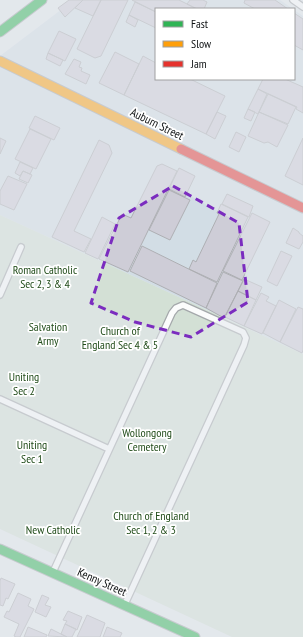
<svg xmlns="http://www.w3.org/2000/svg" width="303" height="637" viewBox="0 0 303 637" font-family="'PT Sans Narrow',sans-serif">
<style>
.built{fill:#d2dde5}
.green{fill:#d3e0d5}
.building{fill:#cecdd7;stroke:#aeafb3}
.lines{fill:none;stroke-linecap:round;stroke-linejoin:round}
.lane-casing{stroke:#a4a8ab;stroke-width:8}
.fast-casing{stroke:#a4a8ab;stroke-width:11}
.slow-casing{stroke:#a4a8ab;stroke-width:11}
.jam-casing{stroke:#a4a8ab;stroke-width:11}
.lane{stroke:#fbfcfc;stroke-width:5.5}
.fast{stroke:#30b455;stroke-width:9}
.slow{stroke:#ff9f0a;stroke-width:9}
.jam{stroke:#e5322d;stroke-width:9}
.marked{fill:none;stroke:#7b2cbf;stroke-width:3;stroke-dasharray:8 5;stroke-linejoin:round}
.labels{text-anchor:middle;stroke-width:3.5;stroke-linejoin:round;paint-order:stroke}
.street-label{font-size:12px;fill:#0f1214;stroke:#fff}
.park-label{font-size:12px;fill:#224d1b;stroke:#fff}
</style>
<rect width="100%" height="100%" fill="#e3e8ec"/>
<path class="built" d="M74 0H280L293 9H156V79H294V10L303 16V354L0 215V56Z"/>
<path class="green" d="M0 215 303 354V637H232L0 529Z"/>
<path class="building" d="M69 0H83L65 17 58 8Z
M83 0H101L93 16 75 8Z
M101 0H128L101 56 95 58 77 49Z
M132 0H179L197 9H156V12Z
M190 0H203L207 2 204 9H197L187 4Z
M245 0H275L288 9H255L244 3Z
M135 2 156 12V28L129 15Z
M294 13 303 19V50L294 45Z
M129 15 138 20 135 27 126 22Z
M59 31 76 39 65 61 48 53Z
M115 52 139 64 124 95 99 83Z
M48 53 63 60 60 66 46 59Z
M143 56 156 63V79H190L225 96 206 134 124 95Z
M74 59 81 62 79 67 82 68 81 71 90 75 86 84 65 74Z
M263 79H285L303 87V113L296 109 297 107 258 89Z
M258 89 267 94 258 114 248 109Z
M268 94 296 107 288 124 259 112Z
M248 109 255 112 251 121 244 118Z
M217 112 226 116 215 139 206 134Z
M259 112 288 125 277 147 268 142 264 143 248 136Z
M35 116 60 128 54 140 29 128Z
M30 129 51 139 36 169 15 159Z
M236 132 246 137 239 152 229 147Z
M0 138 6 141 0 154Z
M303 138V185L285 176Z
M99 140 109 145 112 153 74 231 91 239 84 252 52 237Z
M20 162 33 168 30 174 23 171 20 176 15 173Z
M162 164 177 171 128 272 99 259 122 214 131 218 157 166Z
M179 168 195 176 185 197 169 189Z
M23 171 32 175 28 183 19 179Z
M8 176 27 184 14 210 0 204V191Z
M169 190 190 200 170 240 149 230Z
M227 194 253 206 249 217 222 204Z
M221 204 248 217 217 282 189 269 193 260 196 262 219 214 217 213Z
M252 213 270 222 242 280 223 271Z
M102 217 115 224 98 259 85 253Z
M293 228 299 232V233L303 236V242L299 249 286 243Z
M142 246 217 283 206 308 130 271Z
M281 251 292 256 277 286 267 281Z
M223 272 243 281 224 318 206 308Z
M244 279 262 287 256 300 238 291Z
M238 291 256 300 244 326 225 317Z
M261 293 269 297 266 301 276 306 262 334 244 326Z
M279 300 296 309 280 342 263 333Z
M298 307 303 309V350L302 353 280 342Z
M1 578 15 584 8 599 6 598 3 606 0 605V581Z
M18 593 31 599 28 606 34 609 20 637H16L14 636 19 624 4 617 7 611 9 612Z
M42 595 49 598 45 605 51 607 46 617 35 612Z
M68 611 82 617 77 630 65 624 67 621 63 620Z
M87 615 105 623 100 637H77Z
M65 624 76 629 72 637H67L61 634Z
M28 627 47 635 46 637H24Z
M107 627 122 633 120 637H103Z
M51 629 67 637 48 636Z"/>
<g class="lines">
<g class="lane-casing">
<path id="lane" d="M293 0 303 7
M0 295 21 247
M0 399 109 449
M53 572 172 313 176 308 183 305 243 332 246 338 244 345 125 604"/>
</g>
<g class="fast-casing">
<path id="fast" d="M0 32 42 0
M0 549 195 637"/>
</g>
<g class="slow-casing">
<path id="slow" d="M0 61 181 149"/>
</g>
<g class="jam-casing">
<path id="jam" d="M181 149 303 208"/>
</g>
<use href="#lane" class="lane"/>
<use href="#fast" class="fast"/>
<use href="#slow" class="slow"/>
<use href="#jam" class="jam"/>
</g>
<path d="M0 0H303V637H0ZM173 186 239 223 248 302 191 337 135 322 91 303 119 218Z" fill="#e3e8ec" fill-opacity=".55" fill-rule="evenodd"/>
<path class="marked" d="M173 186 239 223 248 302 191 337 135 322 91 303 119 218Z"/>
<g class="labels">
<g class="street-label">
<text transform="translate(157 124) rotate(26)" y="4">Auburn Street</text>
<text transform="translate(102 582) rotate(24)" y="4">Kenny Street</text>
</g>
<g class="park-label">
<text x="45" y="274">Roman Catholic<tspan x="45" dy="14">Sec 2, 3 &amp; 4</tspan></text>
<text x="48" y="331">Salvation<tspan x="48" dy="14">Army</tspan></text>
<text x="120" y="335">Church of<tspan x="120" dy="14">England Sec 4 &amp; 5</tspan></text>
<text x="24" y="381">Uniting<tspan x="24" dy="14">Sec 2</tspan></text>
<text x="147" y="437">Wollongong<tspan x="147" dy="14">Cemetery</tspan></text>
<text x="32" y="449">Uniting<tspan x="32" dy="14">Sec 1</tspan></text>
<text x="151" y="520">Church of England<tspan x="151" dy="14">Sec 1, 2 &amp; 3</tspan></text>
<text x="53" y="534">New Catholic</text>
</g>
</g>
<rect x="155" y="8" width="140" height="72" fill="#ffffff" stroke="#9fa0a1"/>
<rect x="163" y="21" width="20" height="6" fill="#30b455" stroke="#9fa0a1"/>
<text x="191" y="28" font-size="12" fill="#0f1214">Fast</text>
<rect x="163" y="41" width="20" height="6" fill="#ff9f0a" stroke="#9fa0a1"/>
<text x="191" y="48" font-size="12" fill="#0f1214">Slow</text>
<rect x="163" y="61" width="20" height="6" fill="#e5322d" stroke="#9fa0a1"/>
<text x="191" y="68" font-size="12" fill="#0f1214">Jam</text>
</svg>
